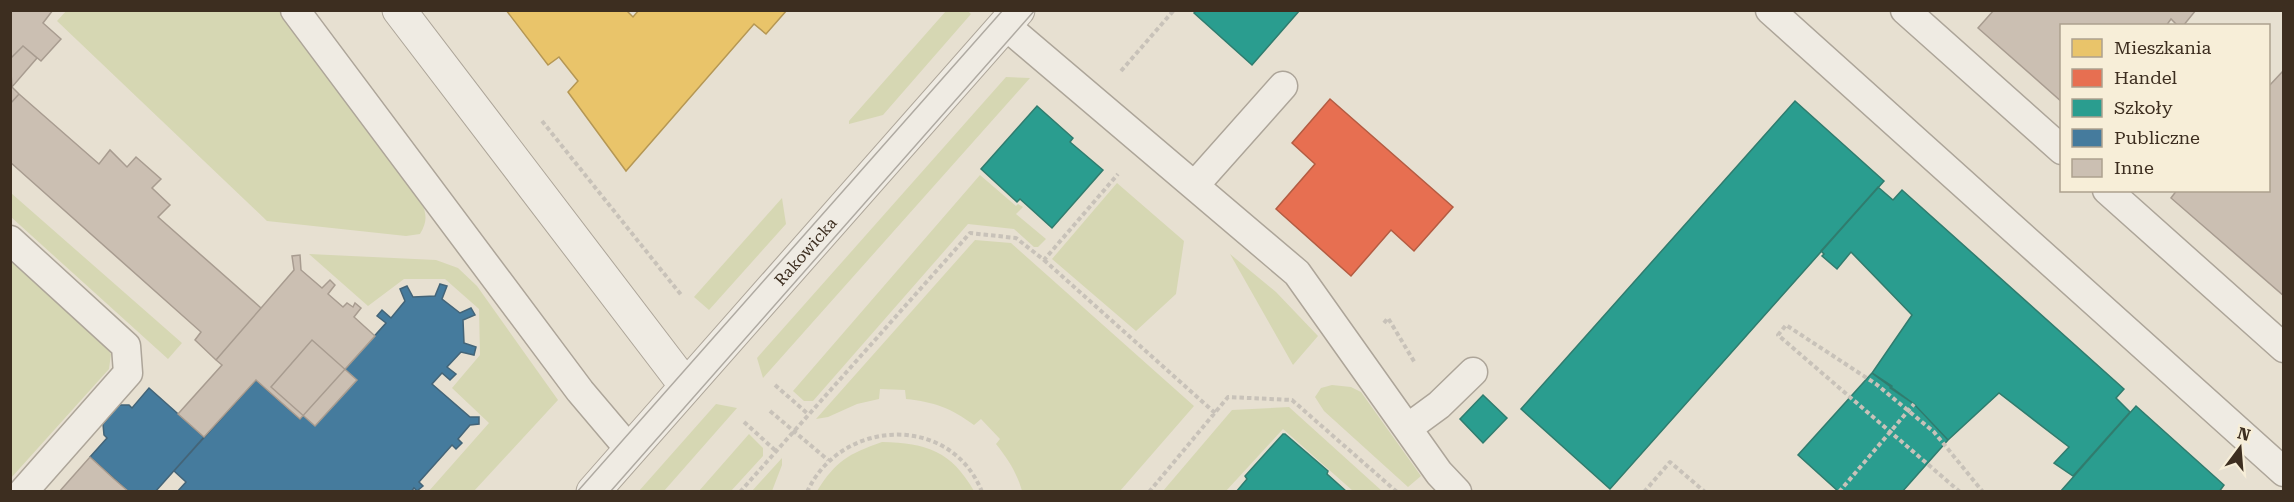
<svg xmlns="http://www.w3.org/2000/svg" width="2294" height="502" viewBox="0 0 2294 502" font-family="'Roboto Serif',serif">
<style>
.green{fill:#d6d7b3}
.homes{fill:#e9c46a;stroke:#b59754;stroke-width:1.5}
.shops{fill:#e76f51;stroke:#b45c42;stroke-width:1.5}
.schools{fill:#2a9d8f;stroke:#307c6e;stroke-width:1.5}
.public{fill:#457b9d;stroke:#436478;stroke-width:1.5}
.building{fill:#cbbfb2;stroke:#a89c90;stroke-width:1.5}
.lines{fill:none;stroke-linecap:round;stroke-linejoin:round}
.service-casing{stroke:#ada599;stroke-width:31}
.minor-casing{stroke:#ada599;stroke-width:35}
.tertiary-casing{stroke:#ada599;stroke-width:35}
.path{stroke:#c8c2b9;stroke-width:4;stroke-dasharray:4.5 3;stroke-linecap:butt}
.service{stroke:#efebe3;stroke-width:28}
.minor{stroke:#efebe3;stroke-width:33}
.tertiary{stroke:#efebe3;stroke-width:33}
.tram{stroke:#afaaa2;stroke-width:1.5}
.labels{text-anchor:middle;stroke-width:6;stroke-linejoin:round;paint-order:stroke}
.street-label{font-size:16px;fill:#3d2e20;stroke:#f7eed8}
</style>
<rect width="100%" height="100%" fill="#e7e0d1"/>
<path class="green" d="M67 10 280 11 422 203C427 216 427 222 420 234L406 236 267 221 57 21Z
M946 11H968L971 14 883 115 849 124V121Z
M1006 77 1030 78 763 378 757 358Z
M980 175 1016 206 1018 204 1023 207 1016 214 1046 239 1038 247H1034L1014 229 968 224 813 401H804L793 391Z
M1117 183 1184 241 1176 294 1136 331 1052 259Z
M11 193 182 343 168 359 11 217Z
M782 198 786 224 709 310 694 297Z
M975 240 1011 243 1194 406 1120 491H1022C1017 473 1008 459 996 444L1000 439 981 419 974 425C951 408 934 402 906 399L905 390 880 389 879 399 857 404 828 417 816 419Z
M309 254 436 260 458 268 477 286 558 400 474 491H429L489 423 452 388 480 355 479 309 445 279H404L368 306Z
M1230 254 1276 292 1318 336 1293 365Z
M11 261 105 345 111 354 109 369 11 478Z
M1332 385 1351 387 1361 392 1421 476 1408 487 1324 411 1315 397 1321 388Z
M716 404 737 408 664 491H639Z
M1289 407 1382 491H1353L1283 429 1226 491H1163L1232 410Z
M749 434 763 448V456L731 491H699Z
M882 442C927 443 951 451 974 491H817C836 461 848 454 882 442Z
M782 458V465L772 491H752Z"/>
<path class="homes" d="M506 10H626L633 17 639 10H787L766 34 754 24 626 171 568 92 578 81 559 57 548 65Z"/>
<path class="shops" d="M1330 99 1453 207 1414 251 1391 230 1351 276 1276 209 1315 164 1292 143Z"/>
<path class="schools" d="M1197 10H1300L1252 65 1194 13Z
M1795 101 1884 181 1610 489 1521 409Z
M1037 106 1073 138 1070 142 1103 170 1052 228 1020 199 1017 202 981 169Z
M1878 187 1893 200 1902 190 2124 389 2116 398 2130 412 2073 476 2054 463 2069 447 1999 393 1948 440 1914 404 1872 373 1912 315 1851 252 1837 269 1822 256 1824 254 1821 251Z
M1872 373 1892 386 1890 388 1914 404 1948 440 1902 492H1839L1798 455Z
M1483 395 1507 418 1483 443 1460 419Z
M2136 406 2224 485 2219 492H2060Z
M1283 434H1285L1328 471 1327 474 1347 492H1236L1247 479 1245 476Z"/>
<path class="public" d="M440 284 447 286 442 299 460 313 471 308 475 315 463 320 464 343 476 347 474 355 461 352 447 367 456 374 450 380 442 373 432 384 470 417H479V424L470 425 458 439 462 443 456 449 452 445 419 482 423 486 417 491 414 488 411 492H177L186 482 174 471 256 380 300 419 386 323 377 316 382 310 391 318 405 301 400 289 407 286 413 297 435 296Z
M149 388 204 437 155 492H129L90 457 107 438 104 435 103 424 119 405H129L132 408Z"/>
<path class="building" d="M10 10H53L43 23 61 39 41 61 23 46 10 59Z
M1994 10H2196L2183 26H2178L2171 19 2166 26H2062V102L1978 28Z
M23 46 37 58 12 87 10 59Z
M2284 70V296L2171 198 2177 190H2268V87Z
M10 85 19 94 10 104Z
M19 94 99 164 110 150 127 167 136 157 161 179 152 188 170 205 158 217 261 308 216 360 195 340 201 332 10 162V104Z
M300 255 301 270 322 288 330 280 335 285 328 294 343 307 347 303 353 307 355 303 361 308 354 317 375 336 300 419 256 380 204 437 178 414 222 365 216 360 294 270 292 256Z
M312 340 357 380 315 426 271 387Z
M90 457 114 479 129 492H59Z"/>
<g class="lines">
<g class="service-casing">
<path id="service" d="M295 10 580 391 630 450
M1770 10 2284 472
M1905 10 2062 150
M1005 25 1297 273 1439 473 1457 492
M1195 185 1283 86
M2107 190 2284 348
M10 240 126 346 128 373 23 492
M1409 427 1439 405 1473 372"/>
</g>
<g class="minor-casing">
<path id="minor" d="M399 10 686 386"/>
</g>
<g class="tertiary-casing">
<g id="tertiary">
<path id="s1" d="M593 492 1018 10"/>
</g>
</g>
<path class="path" d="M1121 71 1174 10
M542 121 682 296
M1044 260 1215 413
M1384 323 1388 318 1415 363
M775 385 808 414
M770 411 828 460
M744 422 776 451
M740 492 970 233 1016 238 1044 260 1118 174
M807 492C841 418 951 413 982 492
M1149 492 1228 397 1292 400 1397 492
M1644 492 1670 462 1705 492
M1839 492 1914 404
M1960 492 1778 335 1786 325 1876 384 1934 432 1983 492"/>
<use href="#service" class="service"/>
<use href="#minor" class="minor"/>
<use href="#tertiary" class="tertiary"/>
<path class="tram" d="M577 492 1003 10
M610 492 1035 10"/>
</g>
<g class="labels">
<g class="street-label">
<text dy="6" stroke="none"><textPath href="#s1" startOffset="321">Rakowicka</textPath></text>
</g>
</g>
<rect width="2294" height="502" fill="none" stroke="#3d2e20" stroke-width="24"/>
<rect x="2060" y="24" width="210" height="168" fill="#f7eed8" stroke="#ada18e" stroke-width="1.5"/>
<rect x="2072" y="39" width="30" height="18" fill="#e9c46a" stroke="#ada18e" stroke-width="1.5"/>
<text x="2114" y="54" font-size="18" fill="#3d2e20">Mieszkania</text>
<rect x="2072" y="69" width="30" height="18" fill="#e76f51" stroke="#ada18e" stroke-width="1.5"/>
<text x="2114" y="84" font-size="18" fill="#3d2e20">Handel</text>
<rect x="2072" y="99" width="30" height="18" fill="#2a9d8f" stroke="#ada18e" stroke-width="1.5"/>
<text x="2114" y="114" font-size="18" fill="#3d2e20">Szkoły</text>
<rect x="2072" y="129" width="30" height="18" fill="#457b9d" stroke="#ada18e" stroke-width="1.5"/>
<text x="2114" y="144" font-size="18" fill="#3d2e20">Publiczne</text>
<rect x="2072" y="159" width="30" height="18" fill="#cbbfb2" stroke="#ada18e" stroke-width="1.5"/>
<text x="2114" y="174" font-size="18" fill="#3d2e20">Inne</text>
<g transform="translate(2240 448) rotate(16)" stroke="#f7eed8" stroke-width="4.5" paint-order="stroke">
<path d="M0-4.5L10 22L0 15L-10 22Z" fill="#3d2e20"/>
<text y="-9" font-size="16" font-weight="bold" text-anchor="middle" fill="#3d2e20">N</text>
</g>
</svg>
